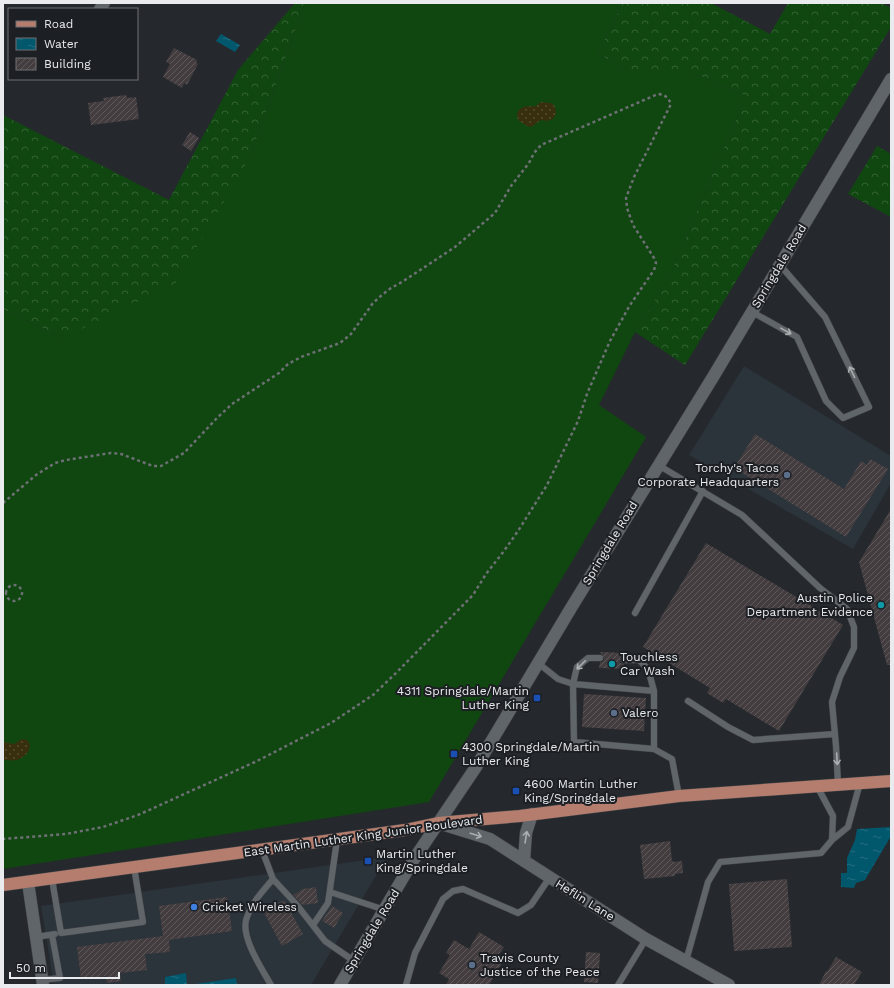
<svg xmlns="http://www.w3.org/2000/svg" width="894" height="988" viewBox="0 0 894 988" font-family="'Work Sans',sans-serif">
<style>
.built{fill:#2b333b}
.grass{fill:#104710}
.forest{fill:url(#forest-crowns)}
.sand{fill:url(#sand-dots)}
.water{fill:url(#water-ripples)}
.building{fill:url(#building-hatch)}
.lines{fill:none;stroke-linecap:round;stroke-linejoin:round}
.lane-casing{stroke:#434549;stroke-width:7}
.street-casing{stroke:#434549;stroke-width:13}
.secondary-casing{stroke:#434549;stroke-width:13}
.primary-casing{stroke:#434549;stroke-width:13}
.path{stroke:#6d7074;stroke-width:2.5;stroke-dasharray:3 3;stroke-linecap:butt}
.lane{stroke:#606569;stroke-width:6}
.street{stroke:#606569;stroke-width:12}
.secondary{stroke:#606569;stroke-width:12}
.primary{stroke:#b57d6d;stroke-width:12}
.oneway{stroke:#abafb2}
.service-dot{fill:#5c6f8a;stroke:#1c1f23;stroke-width:1.5}
.culture-dot{fill:#0f9aa8;stroke:#1c1f23;stroke-width:1.5}
.transit-dot{fill:#1a4fb4;stroke:#1c1f23;stroke-width:1.5}
.shop-dot{fill:#3f7fe0;stroke:#1c1f23;stroke-width:1.5}
.labels{text-anchor:middle;stroke-width:4;stroke-linejoin:round;paint-order:stroke}
.street-label{font-size:12px;fill:#e9ebee;stroke:#1c1f23}
.poi-label{font-size:12px;fill:#e9ebee;stroke:#1c1f23;text-anchor:start}
</style>
<defs>
<pattern id="forest-crowns" width="20" height="18" patternUnits="userSpaceOnUse"><rect width="20" height="18" fill="#104710"/><path d="M2 6a3 3 0 1 1 6 0M12 15a3 3 0 1 1 6 0" fill="none" stroke="#336233"/></pattern>
<pattern id="sand-dots" width="8" height="8" patternUnits="userSpaceOnUse"><rect width="8" height="8" fill="#382f0f"/><path d="M2 2h.1M6 6h.1" fill="none" stroke="#554d32" stroke-width="1.8" stroke-linecap="round"/></pattern>
<pattern id="water-ripples" width="26" height="14" patternUnits="userSpaceOnUse"><rect width="26" height="14" fill="#01576c"/><path d="M2 4q2-2 4 0t4 0M15 11q2-2 4 0t4 0" fill="none" stroke="#266f81"/></pattern>
<pattern id="building-hatch" width="6" height="6" patternUnits="userSpaceOnUse"><rect width="6" height="6" fill="#443d3f"/><path d="M-1 1l2-2M0 6l6-6M5 7l2-2" fill="none" stroke="#5f595b"/></pattern>
</defs>
<rect width="100%" height="100%" fill="#25292d"/>
<path class="built" d="M744 366 891 456V483L853 549 689 455Z
M387 857 311 985H54L41 906Z"/>
<path class="grass" d="M305 3H623L598 53 628 72H691L746 96 668 279 635 332 599 405 646 437 429 802 3 869V309L63 338 250 157Z"/>
<path class="forest" d="M295 3H305L250 157 176 283 63 338 3 309V115L169 200 238 70Z
M623 3H711L770 34 788 3H882L891 8V27L685 365 635 332 668 279 746 96 691 72H628L598 53Z
M877 146 891 154V217L848 194Z"/>
<path class="sand" d="M541 102 551 103 555 106 556 114 553 119 547 121 541 120 531 127 527 126 518 120 517 114C521 104 528 107 536 106Z
M22 739 27 740C34 748 26 757 17 760 12 761 7 760 3 760V742L14 744Z"/>
<path class="water" d="M221 34 240 45 235 52 216 41Z
M891 827V836L865 880 856 883 854 888 841 887V873H847V858L855 840 857 829Z
M186 973 187 985H165V977Z
M236 978 237 985H189Z"/>
<path class="building" d="M174 48 197 60 196 62 198 64 187 85 184 83 182 88 163 77 170 64 166 62Z
M126 95 127 98 136 97 139 119 91 125 88 103 104 101 103 98Z
M190 132 199 138 191 151 182 145Z
M755 434 844 489 861 461 867 465 870 459 888 469 846 537 734 468Z
M891 509V665H887L859 562Z
M706 543 843 625 779 731 726 699 723 703 707 693 710 688 643 647Z
M600 652 624 653V656H621L620 660V663L624 664V669L599 668 600 662H603L604 658Z
M584 694 646 698 644 731 582 727Z
M670 841 672 861H674V862L682 861 683 873 675 874V876L644 879 640 845Z
M787 879 792 947 734 951 729 884Z
M316 887 318 903 303 905 293 895 303 889Z
M227 897 232 931 169 940 170 952 145 954 147 970 120 973 121 981 107 983 106 976 81 979 77 947 163 936 159 906Z
M284 900 303 934 282 946 263 911Z
M332 906 343 913 334 928 322 921Z
M479 932 504 947 499 954 505 958 489 985H446L449 979 439 973 450 955 446 953 454 940 469 949Z
M586 952 600 953 598 983 584 982Z
M836 957 862 972 854 985H819L826 971 827 972Z"/>
<g class="lines">
<g class="lane-casing">
<path id="lane" d="M752 312 797 337 826 401 843 418 869 407 825 317 780 265
M658 465 742 515 820 588 847 609 854 627V648L840 677 832 702 836 746 838 784
M635 613 703 491
M600 658H588L577 667 573 684 574 742 654 749
M624 660H639L648 669 654 691
M538 663 558 679 573 684 654 691V749L672 759 679 796
M688 701 728 727 753 740 835 734
M832 840 848 827 860 783
M262 850 273 879 297 905 325 941 354 961
M52 879 61 933 143 922 134 867
M330 892 385 910
M313 925 328 903 337 840
M36 937 55 934
M686 961 708 882 720 862 821 853 832 840 833 816 817 786
M42 980 60 978 52 935
M271 985C262 969 239 935 247 917 252 902 263 891 273 879
M406 985 415 953 443 899 453 891 463 889 518 913 531 905 550 877
M618 985 646 939"/>
</g>
<g class="street-casing">
<path id="street" d="M100 9 104 3
M28 882 43 985"/>
</g>
<g class="secondary-casing">
<path id="secondary" d="M438 823 490 839 646 939 729 985
M524 861 526 833 532 814
M340 985 414 859 476 767 571 608 713 377 891 79"/>
</g>
<g class="primary-casing">
<path id="primary" d="M3 885 405 830 438 823 520 816 679 796 891 781"/>
</g>
<path class="path" d="M3 503 36 475 55 463 66 460 111 453 121 454 153 466H161L184 453 217 418 232 404 279 373 288 364 301 357 340 343 351 334 373 303 382 295 391 288 402 282 455 247 495 213 511 186 529 163 534 153 541 145 658 94C665 95 668 97 671 104L634 177 626 198 627 208 633 225 654 258 656 263 654 270 630 305 610 341 587 394 578 421 547 485 518 531 504 551 486 574 473 595 396 673 373 695 331 723 255 762 138 815 103 827 66 834 3 839
M6 593a8 8 0 1 1 16 0a8 8 0 1 1-16 0Z"/>
<use href="#lane" class="lane"/>
<use href="#street" class="street"/>
<use href="#secondary" class="secondary"/>
<use href="#primary" class="primary"/>
</g>
<defs><path id="oneway-shaft" d="M-6 0H5M1.5-3L5.5 0L1.5 3" fill="none" stroke-width="1.6" stroke-linecap="round" stroke-linejoin="round"/></defs>
<g class="oneway">
<use href="#oneway-shaft" transform="translate(786 331) rotate(29)"/>
<use href="#oneway-shaft" transform="translate(852 372) rotate(-116)"/>
<use href="#oneway-shaft" transform="translate(581 665) rotate(135)"/>
<use href="#oneway-shaft" transform="translate(837 759) rotate(87)"/>
<use href="#oneway-shaft" transform="translate(476 835) rotate(17)"/>
<use href="#oneway-shaft" transform="translate(526 837) rotate(-81)"/>
</g>
<g class="service-dot">
<circle cx="787" cy="475" r="4"/>
<circle cx="614" cy="713" r="4"/>
<circle cx="472" cy="965" r="4"/>
</g>
<g class="culture-dot">
<circle cx="881" cy="605" r="4"/>
<circle cx="612" cy="664" r="4"/>
</g>
<g class="transit-dot">
<rect x="533" y="694" width="8" height="8" rx="2"/>
<rect x="450" y="750" width="8" height="8" rx="2"/>
<rect x="512" y="787" width="8" height="8" rx="2"/>
<rect x="364" y="857" width="8" height="8" rx="2"/>
</g>
<circle class="shop-dot" cx="194" cy="907" r="4"/>
<g class="labels">
<g class="street-label">
<text transform="translate(779 266) rotate(-59)" y="4">Springdale Road</text>
<text transform="translate(610 543) rotate(-59)" y="4">Springdale Road</text>
<text transform="translate(363 836) rotate(-8)" y="4">East Martin Luther King Junior Boulevard</text>
<text transform="translate(585 900) rotate(32)" y="4">Heflin Lane</text>
<text transform="translate(372 931) rotate(-59)" y="4">Springdale Road</text>
</g>
<g class="poi-label">
<text x="779" y="472" text-anchor="end">Torchy's Tacos<tspan x="779" dy="14">Corporate Headquarters</tspan></text>
<text x="873" y="602" text-anchor="end">Austin Police<tspan x="873" dy="14">Department Evidence</tspan></text>
<text x="620" y="661">Touchless<tspan x="620" dy="14">Car Wash</tspan></text>
<text x="529" y="695" text-anchor="end">4311 Springdale/Martin<tspan x="529" dy="14">Luther King</tspan></text>
<text x="622" y="717">Valero</text>
<text x="462" y="751">4300 Springdale/Martin<tspan x="462" dy="14">Luther King</tspan></text>
<text x="524" y="788">4600 Martin Luther<tspan x="524" dy="14">King/Springdale</tspan></text>
<text x="376" y="858">Martin Luther<tspan x="376" dy="14">King/Springdale</tspan></text>
<text x="202" y="911">Cricket Wireless</text>
<text x="480" y="962">Travis County<tspan x="480" dy="14">Justice of the Peace</tspan></text>
</g>
</g>
<rect width="894" height="988" fill="none" stroke="#e9ebee" stroke-width="8"/>
<rect x="8" y="8" width="130" height="72" fill="#1c1f23" stroke="#6e7174"/>
<rect x="16" y="21" width="20" height="6" fill="#b57d6d" stroke="#6e7174"/>
<text x="44" y="28" font-size="12" fill="#e9ebee">Road</text>
<rect x="16" y="38" width="20" height="12" fill="url(#water-ripples)" stroke="#6e7174"/>
<text x="44" y="48" font-size="12" fill="#e9ebee">Water</text>
<rect x="16" y="58" width="20" height="12" fill="url(#building-hatch)" stroke="#6e7174"/>
<text x="44" y="68" font-size="12" fill="#e9ebee">Building</text>
<path d="M10 972v6h109v-6" fill="none" stroke="#e9ebee" stroke-width="2"/>
<text x="16" y="972" font-size="12" fill="#e9ebee" stroke="#1c1f23" stroke-width="3" paint-order="stroke">50 m</text>
</svg>
